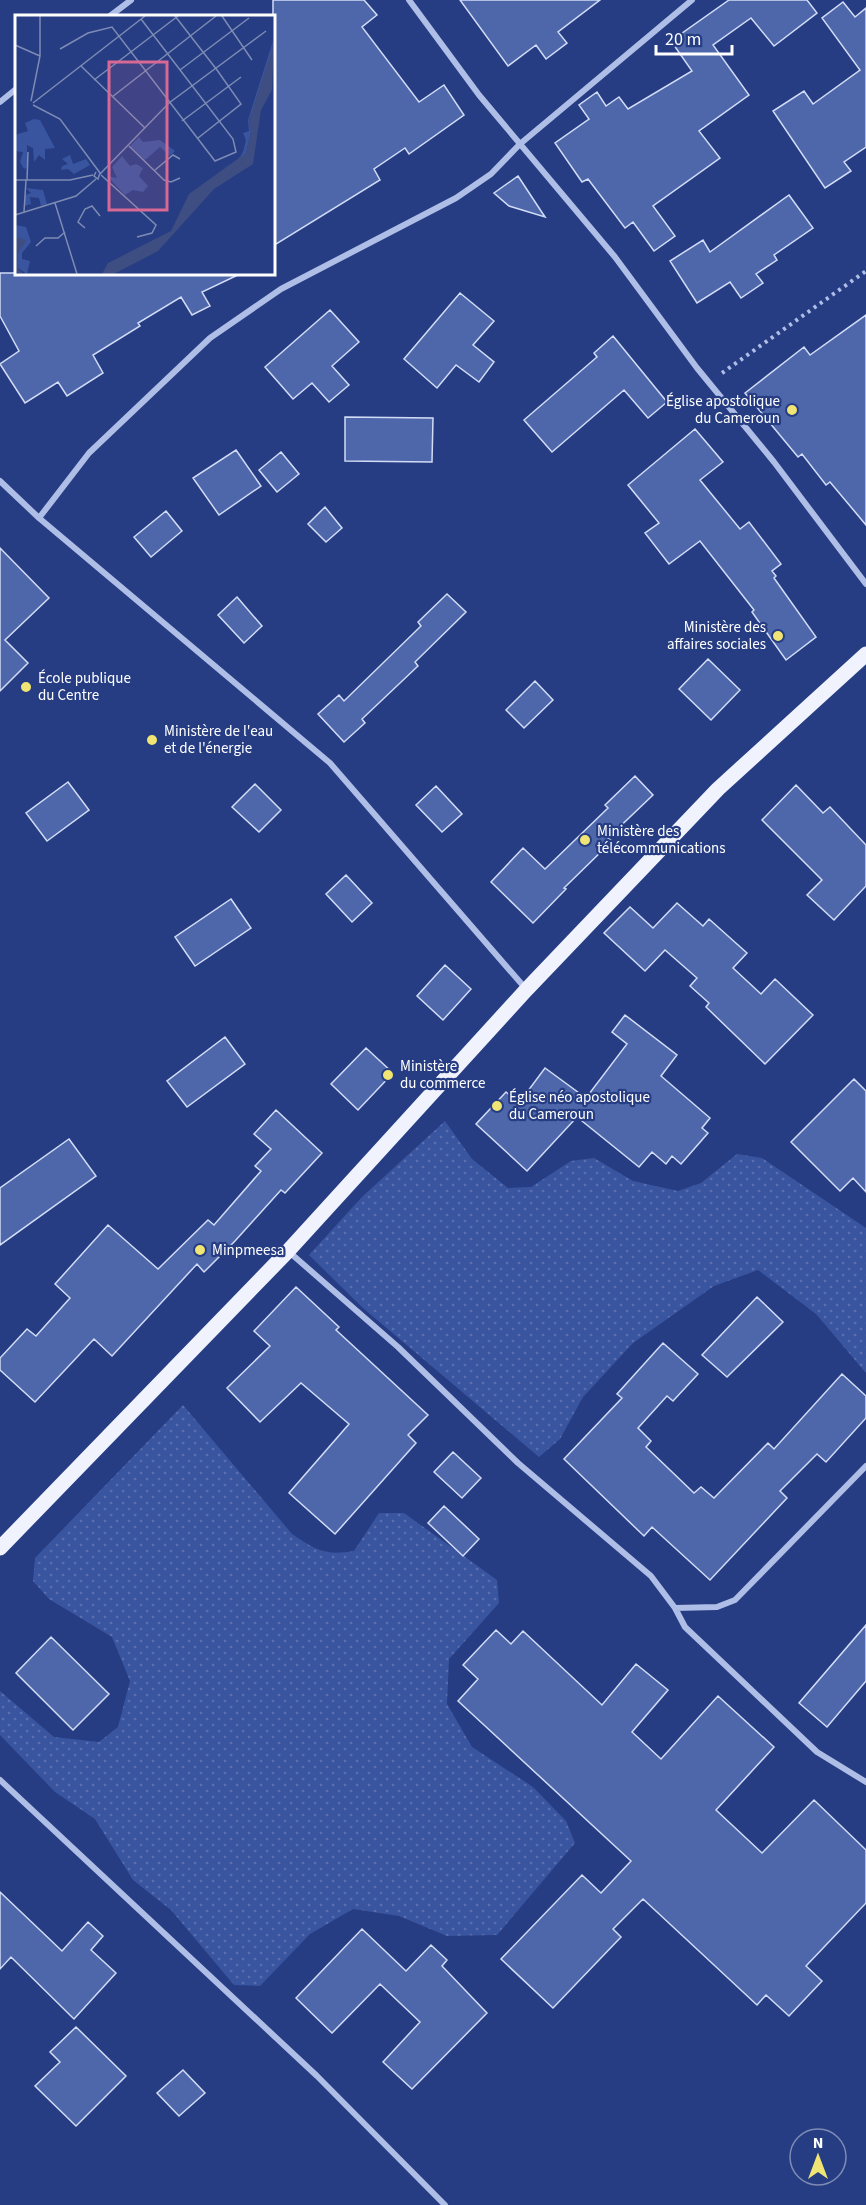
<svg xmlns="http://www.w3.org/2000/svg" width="866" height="2205" viewBox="0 0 866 2205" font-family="'Source Sans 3',sans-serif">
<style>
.grass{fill:url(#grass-dots)}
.building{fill:#4e67ab;stroke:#d2dcf6;stroke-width:1.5}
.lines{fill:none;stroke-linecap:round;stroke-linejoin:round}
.path{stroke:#afbee7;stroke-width:4;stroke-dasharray:3 4.5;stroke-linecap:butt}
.minor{stroke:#afbee7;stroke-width:6}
.primary{stroke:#f0f3fd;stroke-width:15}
.poi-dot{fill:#f0e474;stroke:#263d83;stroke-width:2}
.labels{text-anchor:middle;stroke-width:4.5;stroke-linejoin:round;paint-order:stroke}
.poi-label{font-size:15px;fill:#fff;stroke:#263d83;text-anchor:start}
.inset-road{fill:none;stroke:#7d8bb5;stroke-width:1.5}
.view{fill:#d76994;fill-opacity:0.15;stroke:#d76994;stroke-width:3}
.inset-edge{fill:none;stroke:#fff;stroke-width:3}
</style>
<defs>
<pattern id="grass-dots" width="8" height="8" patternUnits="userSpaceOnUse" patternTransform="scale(1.5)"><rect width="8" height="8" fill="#3a55a0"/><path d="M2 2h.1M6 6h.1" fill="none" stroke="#586eae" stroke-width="1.8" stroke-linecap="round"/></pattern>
</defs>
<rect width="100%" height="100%" fill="#263d83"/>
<path class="grass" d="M445 1121 472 1159 508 1188 531 1187 571 1161 594 1158 633 1181 678 1191 701 1183 737 1154 762 1158 866 1228V1373L816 1314 758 1270 714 1286 633 1343 583 1397 560 1439 539 1457 363 1308 309 1255 362 1197Z
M183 1405 292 1534C315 1550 326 1556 354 1551L379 1513H404L497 1580 499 1603 449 1659 447 1704 472 1747 533 1787 566 1821 575 1843 497 1935 447 1936 399 1916 353 1909 310 1934 260 1986 234 1985 171 1910 133 1880 95 1819 55 1792 0 1735V1691L54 1737 99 1742 118 1727 130 1681 112 1637 49 1599 33 1581 35 1558Z"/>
<path class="building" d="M273 0H364L377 15 362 27 419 102 444 85 464 115 409 154 405 148 374 169 380 180 273 246Z
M460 0H600L558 32 567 43 546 59 536 45 508 66Z
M729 0H807L817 13 774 46 751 18 713 45 749 95 699 131 720 158 653 206 675 236 654 251 633 222 625 228 588 179 582 182 555 143 589 119 579 105 597 92 606 106 619 97 628 109 692 71 671 41Z
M843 2 855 17 866 8V147L844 162 851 171 825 188 773 111 804 91 813 104 860 70 822 18Z
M518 176 545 217 509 206 494 193Z
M789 195 813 228 774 255 777 260 756 274 763 283 741 298 730 282 697 303 670 261 703 240 710 252Z
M0 273H242L202 292 210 306 192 315 181 297 138 323 140 326 93 355 103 373 67 396 58 382 25 403 0 364 19 351 0 316Z
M460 293 494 321 473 345 494 362 479 382 456 365 437 388 404 359Z
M330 310 359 342 332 366 349 385 329 402 312 383 293 399 265 367Z
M866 315V525L830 482 826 485 802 454 798 457 745 393 804 347 810 355Z
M613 336 667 402 648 418 624 390 552 452 524 420 597 357 594 353Z
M345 417 433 418 432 462 345 461Z
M695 429 723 462 700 480 740 529 749 522 781 564 772 571 776 576 774 578 816 637 786 660 752 612 754 610 700 541 669 564 645 533 659 523 628 485Z
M236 450 261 486 219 515 193 478Z
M281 452 299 474 277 492 259 470Z
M325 507 342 528 326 542 308 524Z
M166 511 182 531 151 557 134 537Z
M0 548 49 598 5 640 28 663 0 691Z
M447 594 466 612 415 662 418 666 362 719 365 723 344 742 318 714 339 695 344 701 421 626 418 622Z
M237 597 262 626 244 643 218 615Z
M708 659 740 690 711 720 679 689Z
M535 681 553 700 524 728 506 710Z
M635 776 653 795 608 838 612 841 564 888 566 889 533 923 491 882 523 848 545 869 608 808 605 805Z
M68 782 89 810 47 841 26 813Z
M255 784 281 810 259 832 232 807Z
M796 785 823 813 830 807 866 845V886L834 920 807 895 822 880 762 820Z
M436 786 462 814 442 832 416 805Z
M346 875 372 903 352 922 326 894Z
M231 899 251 928 195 966 175 937Z
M677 903 703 926 709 919 747 953 733 968 761 994 775 979 813 1015 765 1064 706 1007 709 1003 690 986 697 978 665 950 645 971 604 933 630 907 653 928Z
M445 965 471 989 443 1020 417 996Z
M625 1015 677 1055 661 1076 710 1118 702 1128 708 1133 681 1164 672 1156 666 1164 652 1152 639 1167 577 1117 527 1171 476 1124 506 1092 519 1103 545 1068 586 1098 627 1044 612 1032Z
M225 1037 245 1064 187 1107 167 1081Z
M366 1048 393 1073 358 1110 331 1084Z
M854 1079 866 1091V1192L853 1178 840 1191 791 1142Z
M276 1110 322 1153 285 1193 281 1190 235 1241 204 1272 197 1264 112 1356 94 1339 35 1402 0 1370V1358L27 1329 36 1336 70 1298 55 1284 108 1225 158 1269 208 1220 214 1225 261 1171 255 1166 271 1149 254 1134Z
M69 1139 96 1176 0 1245V1188Z
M296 1287 339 1327 336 1330 428 1415 408 1435 416 1443 335 1534 289 1493 349 1424 301 1383 260 1422 227 1388 270 1346 254 1331Z
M757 1297 783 1322 727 1377 702 1355Z
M663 1343 698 1374 673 1401 667 1396 638 1428 651 1441 646 1447 694 1493 701 1487 714 1498 768 1443 774 1449 842 1374 866 1396V1418L826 1462 817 1454 780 1491 787 1498 710 1580 652 1527 644 1536 564 1459 622 1398 617 1394Z
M453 1452 481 1478 462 1498 434 1472Z
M444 1506 479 1539 463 1556 428 1523Z
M866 1625V1681L827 1727 799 1703Z
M496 1630 511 1644 523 1631 602 1705 636 1664 668 1690 632 1732 661 1759 718 1696 774 1747 716 1810 762 1853 814 1800 866 1850V1903L806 1966 822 1981 789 2016 766 1995 757 2005 643 1899 613 1929 621 1937 553 2008 501 1959 582 1875 601 1893 631 1861 458 1701 478 1679 463 1665Z
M51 1637 109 1694 73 1730 16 1673Z
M0 1892 62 1951 88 1922 103 1936 91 1950 116 1973 74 2019 11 1957 0 1969Z
M362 1929 406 1971 431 1945 447 1960 442 1966 487 2013 412 2089 383 2062 420 2022 380 1984 332 2033 296 1998Z
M76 2027 126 2076 76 2126 35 2086 60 2062 50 2052Z
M183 2070 205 2093 179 2116 157 2093Z"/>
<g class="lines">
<path class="path" d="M722 373 866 271"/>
<path class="minor" d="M409 0 479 95 615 257 697 368 774 462 866 584
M110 16 131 0
M0 102 16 89
M0 481 39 518 330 763 526 989
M39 518 89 453 210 338 281 289 456 198 491 174 520 144 692 0
M288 1251 398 1347 518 1463 651 1576 675 1608 685 1627 817 1752 866 1782
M675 1608 717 1607 735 1600 866 1466
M0 1780 317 2076 445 2205"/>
<path class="primary" d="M0 1548 288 1251 527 989 718 789 866 654"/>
</g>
<g class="poi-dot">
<circle cx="792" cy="410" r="6"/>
<circle cx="778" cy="636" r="6"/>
<circle cx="26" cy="687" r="6"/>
<circle cx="152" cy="740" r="6"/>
<circle cx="585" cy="840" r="6"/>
<circle cx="388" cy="1075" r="6"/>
<circle cx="497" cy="1106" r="6"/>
<circle cx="200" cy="1250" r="6"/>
</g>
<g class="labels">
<g class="poi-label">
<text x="780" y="406" text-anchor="end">Église apostolique<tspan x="780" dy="17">du Cameroun</tspan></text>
<text x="766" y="632" text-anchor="end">Ministère des<tspan x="766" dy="17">affaires sociales</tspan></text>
<text x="38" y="683">École publique<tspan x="38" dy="17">du Centre</tspan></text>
<text x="164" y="736">Ministère de l'eau<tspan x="164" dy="17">et de l'énergie</tspan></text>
<text x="597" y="836">Ministère des<tspan x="597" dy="17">télécommunications</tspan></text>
<text x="400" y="1071">Ministère<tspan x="400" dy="17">du commerce</tspan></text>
<text x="509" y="1102">Église néo apostolique<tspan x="509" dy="17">du Cameroun</tspan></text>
<text x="212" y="1255">Minpmeesa</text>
</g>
</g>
<g transform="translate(15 15)">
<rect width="260" height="260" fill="#263d83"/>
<path d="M259 23 250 67 234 104 236 117 231 138 226 145 206 154 222 146 228 137 231 125 228 118 234 116 233 105ZM19 104 25 105 40 133 30 134V145L24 140 19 147 18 133 12 130V152L9 154 5 147 8 137 0 136V120L13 116 10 108ZM124 122 128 127 145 125 160 136 155 141 145 132 130 145 115 131ZM55 140 58 149 71 144 75 150 59 159 53 154 46 155 47 151 53 149 47 144ZM107 141 115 151 121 149 128 153 124 161 133 171 128 177 118 175 110 180 92 161 102 163 97 152ZM11 173 28 175 32 189 26 191 24 183 15 182 16 189 9 191 10 180 16 178Z" fill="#3a55a0"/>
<path d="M0 210 11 212 16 227 7 238V244L15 246 12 259 3 253Z" fill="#3a55a0"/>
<path d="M259 27 257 75 246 95 238 149 199 174 143 236 99 259H87L93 248 156 216 174 179 231 138 236 117 234 105ZM0 222 12 225 3 238V253L8 259 0 257Z" fill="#3e4e82"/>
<path class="inset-road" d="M160 1 202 55M207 1 237 45M0 30 25 41M45 34 73 18 97 12 200 146 221 137 218 124 126 4M66 51 130 113M165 55 234 3M79 65 163 1M97 82 201 1M16 86 25 41V1M18 88 130 1M18 90 45 104 85 158 83 164 79 161 81 157M167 106 226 62M183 123 226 89 202 55M114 131 149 165 156 167 165 163M140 155 158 140 165 144M85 159 154 88 251 16M86 160 141 210 137 218 122 222M0 165H55L78 160M12 165 13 137M40 188 62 259M9 197 11 165M0 200 61 181 81 164M70 213 63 207 70 194 77 191 85 201M21 231 30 223H43L50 217"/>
<path class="view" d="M94 47H152V195H94Z"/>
<rect width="260" height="260" class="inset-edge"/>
</g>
<g transform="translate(818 2157)"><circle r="28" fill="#263d83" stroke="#7d8bb5" stroke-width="1.5"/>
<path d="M0-4.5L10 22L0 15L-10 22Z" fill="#f0e474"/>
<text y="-9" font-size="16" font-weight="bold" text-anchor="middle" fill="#ffffff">N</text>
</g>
<path d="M656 45v9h76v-9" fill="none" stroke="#ffffff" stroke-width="3"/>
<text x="665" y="45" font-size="18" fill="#ffffff" stroke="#263d83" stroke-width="4.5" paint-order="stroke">20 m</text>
</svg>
